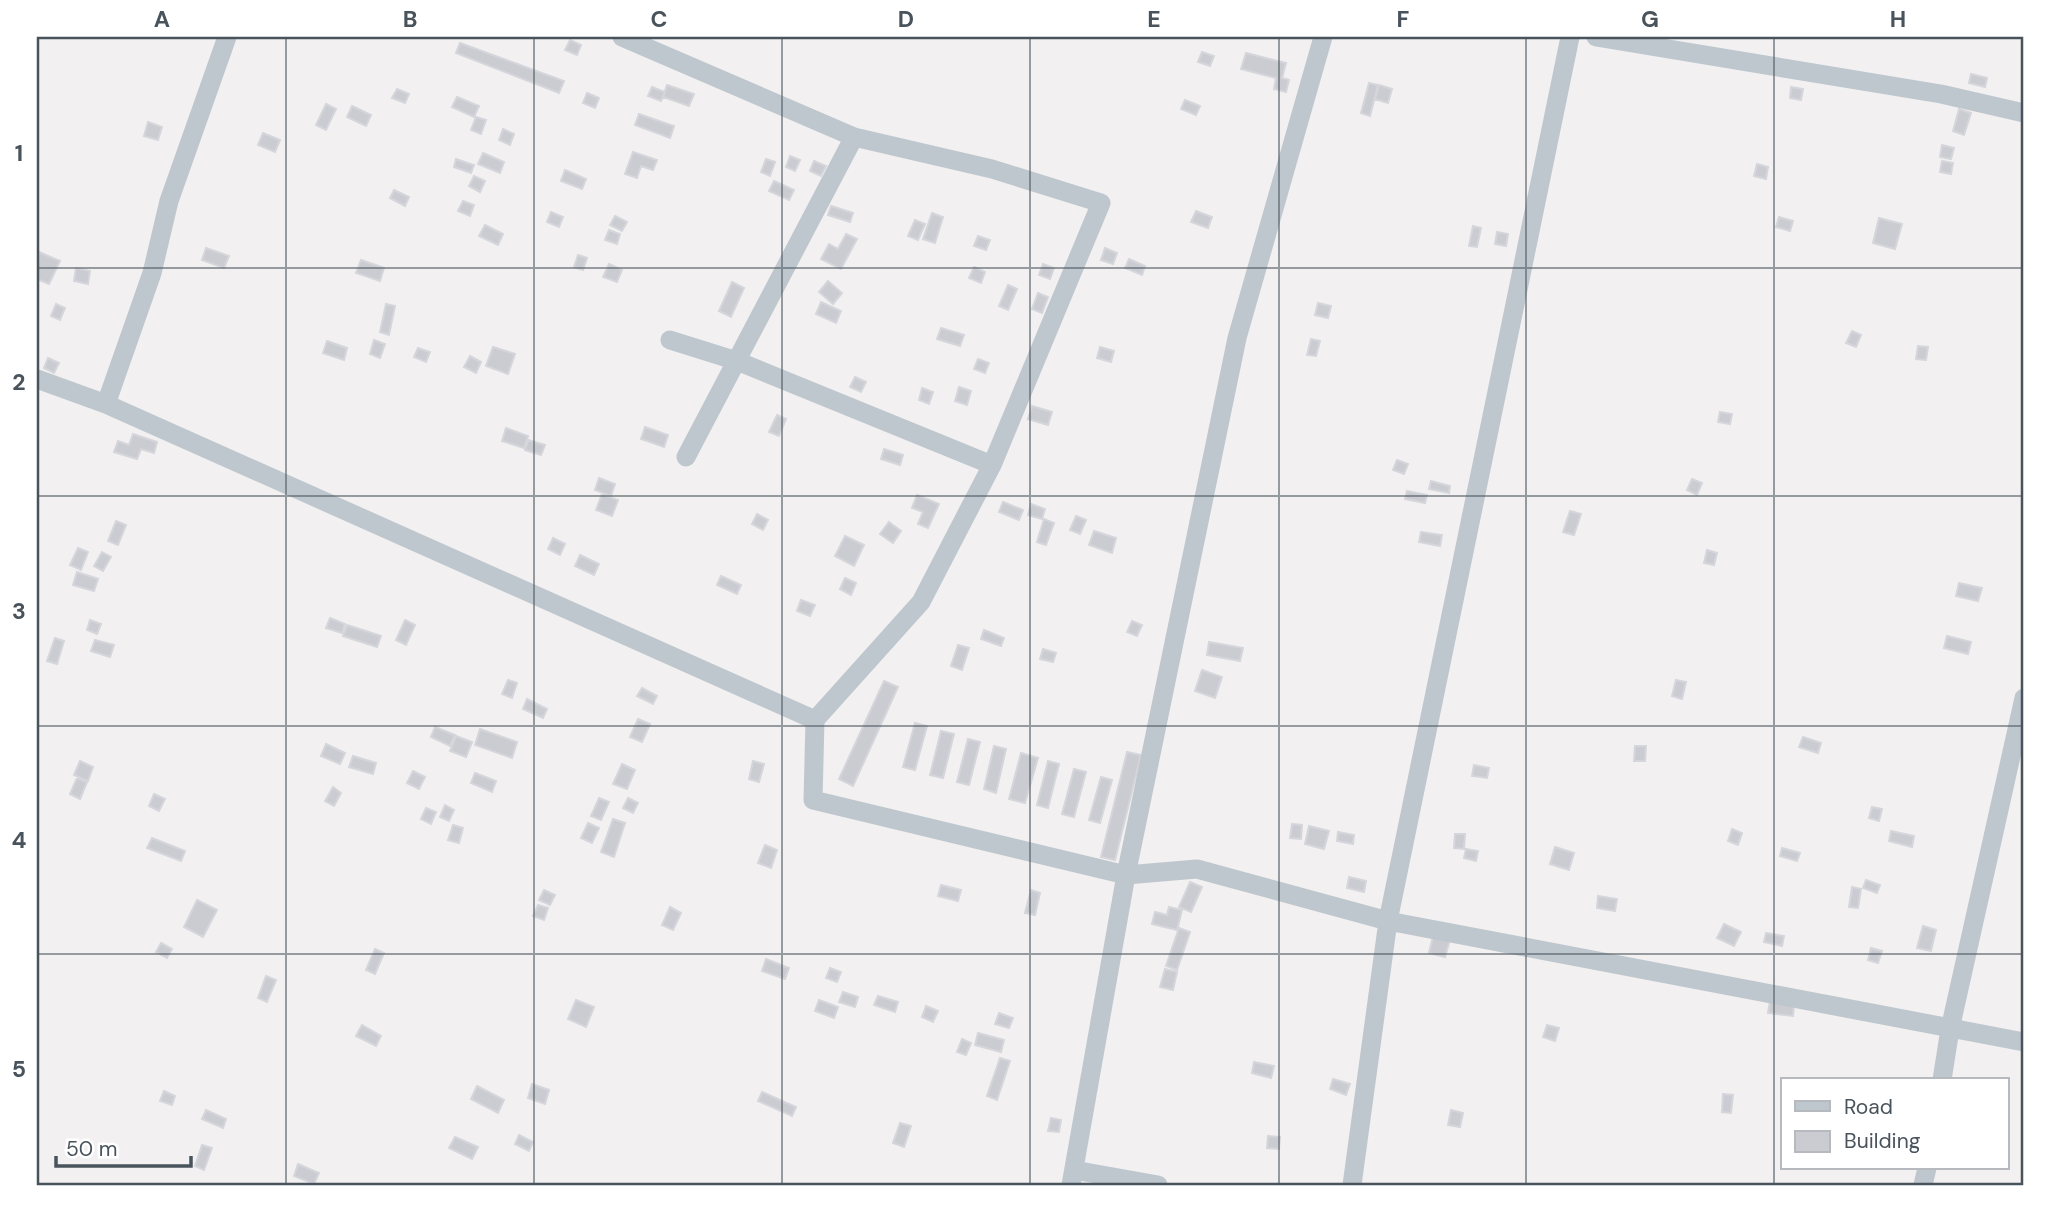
<svg xmlns="http://www.w3.org/2000/svg" width="2061" height="1222" viewBox="0 0 2061 1222" font-family="'DM Sans',sans-serif">
<style>
.building{fill:#caccd2;stroke:#d5d6db;stroke-width:2}
.lines{fill:none;stroke-linecap:round;stroke-linejoin:round}
.street{stroke:#bfc7ce;stroke-width:19}
.grid{fill:none;stroke:#49535c;stroke-width:2;stroke-opacity:0.55}
.neatline{fill:none;stroke:#49535c;stroke-width:2.5}
.grid-label{font-size:23px;text-anchor:middle;font-weight:bold;fill:#49535c}
</style>
<rect width="100%" height="100%" fill="#f2f0f0"/>
<path class="building" d="M570 40 581 45 577 55 565 50Z
M460 43 564 81 559 93 456 53Z
M1202 52 1214 56 1210 66 1198 62Z
M1246 53 1286 63 1282 78 1289 80 1286 92 1274 89 1276 78 1241 69Z
M1971 74 1987 78 1985 87 1969 83Z
M1369 83 1378 85 1370 116 1361 113Z
M667 85 694 94 689 106 663 97Z
M1379 85 1392 89 1388 103 1375 99Z
M652 87 665 92 661 101 648 96Z
M1791 87 1803 89 1801 100 1790 98Z
M397 89 409 94 405 103 392 98Z
M587 93 599 98 595 108 583 103Z
M457 97 479 106 474 117 452 107Z
M1185 100 1200 106 1196 115 1181 109Z
M326 104 336 109 326 130 316 125Z
M352 106 371 115 366 126 347 117Z
M1959 109 1971 113 1964 135 1953 131Z
M639 114 674 126 670 138 635 125Z
M476 117 486 120 481 134 471 130Z
M148 122 162 127 158 140 144 136Z
M503 129 514 134 510 145 499 140Z
M263 133 280 140 275 152 258 145Z
M1942 145 1954 148 1951 159 1940 157Z
M633 152 657 160 653 170 641 166 637 178 625 174Z
M483 153 504 162 500 173 478 164Z
M790 156 800 160 795 171 786 167Z
M456 159 474 165 471 173 454 167Z
M766 159 775 162 770 176 761 172Z
M814 161 826 166 821 176 810 171Z
M1942 161 1953 163 1951 174 1940 172Z
M1757 164 1768 167 1766 179 1754 176Z
M565 170 586 179 582 189 561 181Z
M474 176 485 181 480 192 469 186Z
M774 181 794 190 789 200 769 191Z
M394 190 409 197 405 206 390 198Z
M463 201 474 205 470 216 458 211Z
M831 206 853 213 850 222 828 215Z
M1196 211 1212 217 1208 228 1191 222Z
M551 212 563 217 559 227 547 222Z
M932 213 943 217 935 243 923 239Z
M615 216 627 222 622 231 610 225Z
M1779 217 1793 221 1790 231 1776 227Z
M1879 218 1902 224 1895 249 1873 243Z
M915 220 925 224 918 240 908 236Z
M485 225 503 234 498 245 479 236Z
M1473 226 1481 228 1477 247 1469 246Z
M609 230 620 234 617 244 605 240Z
M1497 232 1508 234 1506 246 1495 244Z
M846 234 857 239 841 269 821 259 829 244 838 249Z
M978 236 990 240 986 250 974 246Z
M206 248 229 256 224 268 202 260Z
M1105 248 1117 253 1113 264 1101 260Z
M39 252 60 261 49 284 37 279Z
M578 255 587 258 583 270 574 267Z
M1129 259 1145 266 1142 275 1125 268Z
M361 260 384 268 380 281 356 273Z
M609 264 622 270 617 282 603 277Z
M1043 264 1054 268 1050 279 1039 275Z
M974 267 985 272 981 283 969 278Z
M76 268 90 271 88 284 74 281Z
M828 281 842 293 833 304 819 292Z
M732 282 744 288 731 317 719 311Z
M1008 285 1017 289 1008 310 999 306Z
M1038 293 1048 297 1042 313 1032 309Z
M821 302 841 311 836 323 816 314Z
M1318 303 1331 306 1328 318 1315 315Z
M56 304 65 308 60 320 51 316Z
M386 304 395 306 389 335 380 332Z
M941 328 964 335 960 346 937 339Z
M1852 331 1861 335 1856 347 1846 343Z
M1311 339 1320 341 1316 356 1307 355Z
M374 340 385 344 380 358 370 354Z
M327 341 347 348 344 360 323 353Z
M1918 346 1928 347 1926 360 1916 359Z
M493 347 515 354 508 374 486 366Z
M1100 347 1114 351 1111 362 1097 358Z
M418 348 430 352 426 362 414 357Z
M470 356 481 362 476 373 464 367Z
M48 358 59 363 54 373 44 368Z
M978 359 989 363 985 373 974 369Z
M855 377 866 382 861 392 850 387Z
M959 387 971 391 967 405 955 401Z
M922 388 933 392 929 404 919 400Z
M1032 406 1052 412 1048 425 1028 419Z
M1720 412 1732 414 1730 424 1718 422Z
M777 415 786 419 779 436 769 432Z
M645 427 668 435 664 447 641 439Z
M506 428 528 436 524 448 502 441Z
M133 434 157 442 154 453 141 449 137 459 114 452 118 441 129 445Z
M528 440 545 445 541 455 525 450Z
M884 449 903 455 900 465 881 459Z
M1397 460 1408 464 1404 474 1393 470Z
M599 478 615 484 611 496 595 490Z
M1692 479 1702 483 1697 495 1687 490Z
M1431 481 1450 486 1449 493 1429 489Z
M1407 491 1427 495 1425 503 1405 499Z
M602 494 618 500 612 516 596 510Z
M917 495 939 504 928 528 918 524 923 512 912 508Z
M1003 502 1023 510 1019 520 999 512Z
M1031 504 1045 509 1042 519 1028 515Z
M1570 511 1581 514 1574 535 1563 532Z
M757 514 768 520 763 530 752 524Z
M1076 516 1086 520 1080 534 1070 530Z
M1044 519 1054 523 1046 545 1037 542Z
M116 521 126 525 118 545 108 541Z
M889 522 901 531 893 543 880 534Z
M1094 531 1116 538 1112 553 1089 545Z
M1421 532 1442 535 1440 546 1419 542Z
M845 536 864 545 854 566 835 556Z
M553 538 565 544 560 555 548 549Z
M78 548 88 552 81 570 70 565Z
M1707 550 1717 553 1714 565 1704 563Z
M102 552 111 557 103 571 94 566Z
M580 555 599 564 594 575 575 566Z
M77 572 98 579 94 591 73 585Z
M721 576 741 585 737 594 717 585Z
M845 578 856 583 851 595 840 589Z
M1959 583 1982 588 1978 601 1956 596Z
M801 600 815 605 810 616 797 611Z
M330 618 345 624 342 633 326 628Z
M90 620 101 624 97 634 87 630Z
M405 620 415 625 406 645 396 640Z
M1132 621 1142 625 1137 636 1127 632Z
M347 625 381 636 377 647 343 636Z
M984 630 1004 638 1001 646 981 639Z
M1947 636 1971 642 1968 654 1944 648Z
M55 638 64 641 57 664 47 661Z
M95 640 114 645 110 657 91 651Z
M1209 642 1243 648 1240 661 1207 655Z
M958 645 969 648 962 670 951 666Z
M1043 649 1056 653 1053 662 1040 659Z
M1202 670 1222 677 1215 698 1195 691Z
M508 680 517 683 512 698 502 694Z
M1676 680 1686 682 1682 699 1672 696Z
M884 681 898 687 853 786 839 779Z
M642 688 657 696 653 704 637 696Z
M527 699 547 709 543 718 523 709Z
M638 719 650 724 642 742 630 737Z
M915 723 927 726 915 770 903 767Z
M435 727 455 735 450 746 431 737Z
M480 729 517 742 512 758 475 745Z
M941 731 954 734 943 778 930 775Z
M456 736 472 742 466 757 450 751Z
M1803 737 1821 743 1818 753 1799 747Z
M968 739 980 742 969 785 957 782Z
M326 744 345 753 340 764 321 756Z
M994 746 1006 749 996 793 984 789Z
M1635 746H1646L1645 761H1634Z
M1127 752 1141 755 1115 860 1101 857Z
M1021 753 1038 758 1025 803 1009 799Z
M353 756 376 763 373 774 349 767Z
M80 761 93 767 88 781 74 775Z
M753 761 764 764 759 782 749 779Z
M1048 761 1059 764 1048 808 1037 805Z
M622 764 635 770 627 789 613 784Z
M1474 765 1489 768 1487 778 1472 776Z
M1074 769 1086 772 1074 817 1062 814Z
M413 771 425 777 419 789 407 783Z
M475 773 496 781 492 792 471 783Z
M1101 777 1112 780 1100 823 1089 820Z
M77 778 87 782 80 799 70 794Z
M333 787 341 793 334 806 325 801Z
M154 794 165 799 159 811 149 806Z
M599 798 609 802 601 820 591 816Z
M628 798 638 803 633 813 623 808Z
M445 805 454 810 449 821 440 817Z
M1872 807 1882 809 1879 821 1869 818Z
M426 808 436 812 431 824 421 819Z
M613 819 625 823 614 857 601 852Z
M588 823 599 828 592 843 581 838Z
M1292 824 1302 825 1301 839 1290 838Z
M453 825 463 828 459 843 448 840Z
M1309 826 1329 831 1324 849 1305 844Z
M1732 829 1742 833 1738 845 1728 841Z
M1891 831 1914 836 1912 847 1889 841Z
M1338 832 1354 835 1353 844 1337 841Z
M1455 834H1465L1464 849 1454 848Z
M152 838 185 851 181 861 147 848Z
M765 845 777 850 771 868 758 863Z
M1555 847 1574 853 1569 870 1550 864Z
M1782 848 1800 853 1797 861 1780 856Z
M1466 849 1478 851 1476 861 1464 858Z
M1349 877 1366 881 1364 892 1347 888Z
M1866 880 1880 885 1877 893 1863 888Z
M1190 882 1202 887 1191 912 1179 907Z
M941 885 961 890 958 901 938 896Z
M1852 887 1861 889 1858 908 1849 907Z
M544 890 555 895 550 905 539 900Z
M1031 890 1040 893 1035 915 1025 913Z
M1598 896 1617 899 1615 911 1597 908Z
M197 900 217 910 203 937 184 927Z
M538 905 548 908 544 920 533 916Z
M670 907 681 913 673 930 662 925Z
M1169 907 1182 910 1177 930 1152 924 1155 912 1167 915Z
M1724 924 1741 932 1734 946 1717 938Z
M1923 926 1936 930 1931 951 1917 948Z
M1179 928 1190 932 1177 970 1166 966Z
M1766 933 1784 936 1782 946 1764 942Z
M1433 936 1450 940 1445 957 1429 953Z
M161 943 172 949 167 958 156 952Z
M1871 948 1882 951 1878 963 1868 960Z
M375 949 384 953 375 974 366 970Z
M766 959 789 968 785 979 762 971Z
M830 968 841 972 837 982 826 978Z
M1165 969 1177 972 1173 990 1160 987Z
M266 976 276 980 267 1002 258 998Z
M843 992 858 997 855 1007 839 1002Z
M878 996 898 1002 895 1012 874 1005Z
M576 1000 594 1007 586 1027 568 1019Z
M819 1000 838 1007 834 1018 815 1011Z
M1770 1001 1794 1004 1793 1016 1768 1013Z
M926 1006 938 1011 933 1022 922 1017Z
M999 1013 1013 1018 1009 1028 995 1024Z
M362 1025 381 1036 376 1046 356 1036Z
M1547 1025 1559 1028 1555 1041 1543 1037Z
M978 1033 1004 1040 1001 1052 975 1045Z
M962 1039 971 1043 966 1055 957 1052Z
M1000 1058 1010 1061 997 1100 987 1096Z
M1254 1062 1274 1066 1271 1078 1252 1073Z
M1333 1079 1350 1084 1346 1095 1330 1089Z
M532 1084 549 1090 545 1104 528 1098Z
M477 1086 504 1100 498 1113 471 1099Z
M164 1091 175 1096 172 1105 160 1101Z
M762 1092 796 1107 792 1116 758 1101Z
M1723 1094 1733 1095 1731 1113 1722 1112Z
M206 1110 226 1119 223 1128 202 1119Z
M1451 1110 1463 1113 1460 1127 1448 1125Z
M1051 1118 1061 1120 1059 1132 1048 1131Z
M900 1123 911 1126 904 1147 893 1143Z
M519 1135 533 1142 529 1151 515 1144Z
M1268 1136 1280 1137 1279 1149 1267 1148Z
M455 1137 478 1147 472 1159 449 1148Z
M202 1145 212 1148 204 1170 195 1166Z
M298 1164 319 1173 314 1184 294 1176Z"/>
<g class="lines">
<path class="street" d="M622 37 854 137 992 169 1101 203 992 465 921 602 815 720 813 800 1126 875 1197 869 1388 921 2024 1042
M1596 37 1941 94 2024 113
M670 340 737 361 992 465
M37 379 106 404 815 720
M106 404 152 273 169 201 227 37
M686 457 854 137
M1942 1080 1950 1029 2024 698
M1074 1170 1158 1185
M1071 1185 1126 875 1237 338 1323 37
M1352 1185 1388 921 1570 37
M1923 1185 1927 1168"/>
</g>
<path class="grid" d="M286 37V1185M534 37V1185M782 37V1185M1030 37V1185M1279 37V1185M1526 37V1185M1774 37V1185M37 268H2024M37 496H2024M37 726H2024M37 954H2024"/>
<rect width="2061" height="1222" fill="none" stroke="#ffffff" stroke-width="77"/>
<rect x="1781" y="1078" width="228" height="91" fill="#ffffff" stroke="#b6babe" stroke-width="2"/>
<rect x="1795" y="1101" width="35" height="10" fill="#bfc7ce" stroke="#b6babe" stroke-width="2"/>
<text x="1844" y="1114" font-size="21" fill="#49535c">Road</text>
<rect x="1795" y="1131" width="35" height="21" fill="#caccd2" stroke="#b6babe" stroke-width="2"/>
<text x="1844" y="1148" font-size="21" fill="#49535c">Building</text>
<path d="M56 1156v10h135v-10" fill="none" stroke="#49535c" stroke-width="3.5"/>
<text x="66" y="1156" font-size="21" fill="#49535c" stroke="#ffffff" stroke-width="5" paint-order="stroke">50 m</text>
<rect x="38" y="38" width="1984" height="1146" class="neatline"/>
<g class="grid-label">
<text x="162" y="27">A</text>
<text x="410" y="27">B</text>
<text x="659" y="27">C</text>
<text x="906" y="27">D</text>
<text x="1154" y="27">E</text>
<text x="1403" y="27">F</text>
<text x="1650" y="27">G</text>
<text x="1898" y="27">H</text>
<text x="19" y="161">1</text>
<text x="19" y="390">2</text>
<text x="19" y="619">3</text>
<text x="19" y="848">4</text>
<text x="19" y="1077">5</text>
</g>
</svg>
